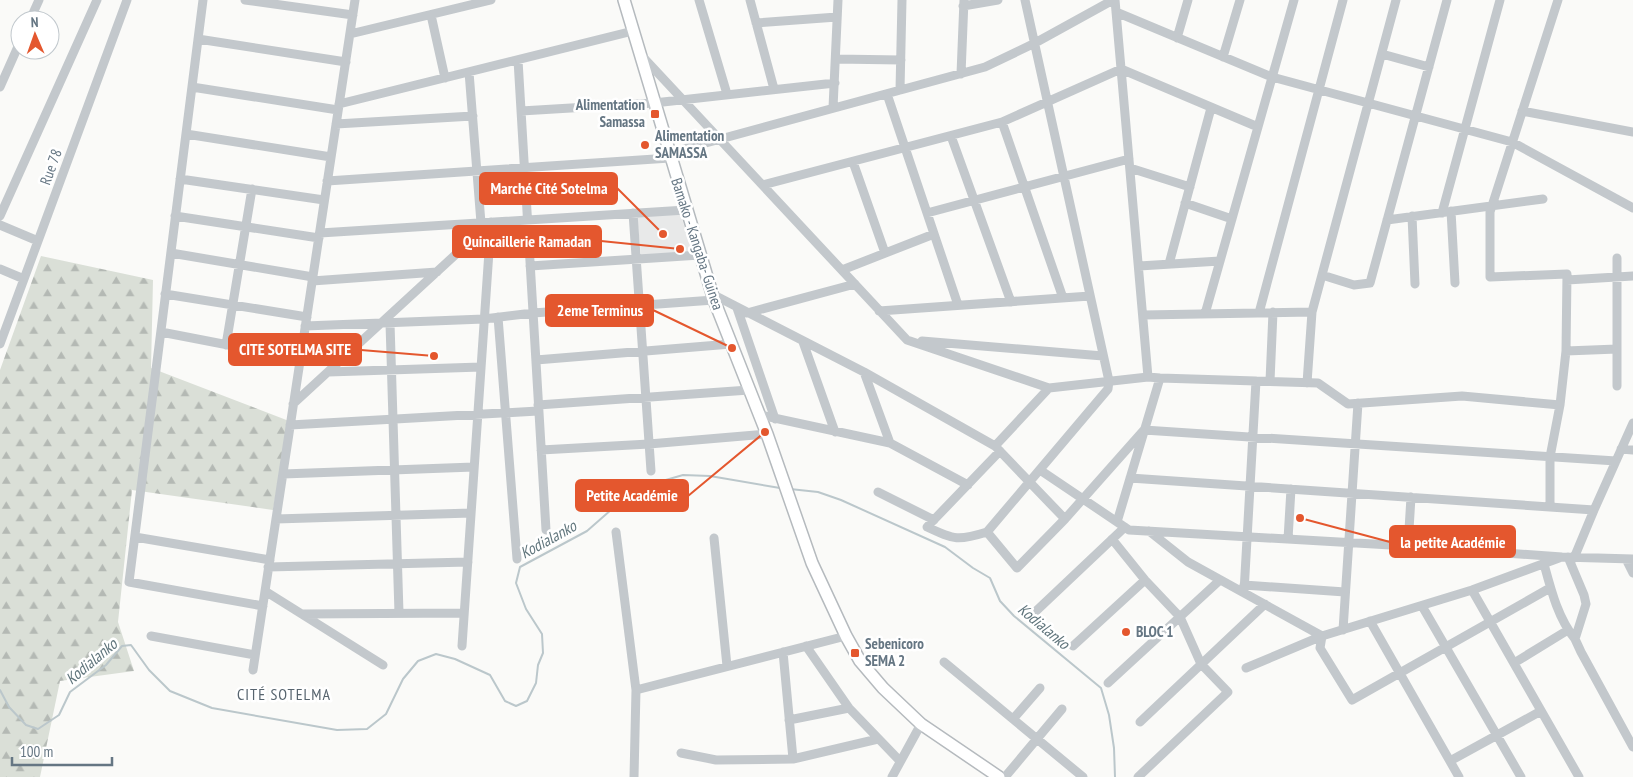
<svg xmlns="http://www.w3.org/2000/svg" width="1633" height="777" viewBox="0 0 1633 777" font-family="'PT Sans Narrow',sans-serif">
<style>
.built{fill:#e8e9e9}
.forest{fill:url(#forest-firs)}
.lines{fill:none;stroke-linecap:round;stroke-linejoin:round}
.stream{stroke:#bbc7cb;stroke-width:2}
.major-casing{stroke:#b5babe;stroke-width:14}
.minor{stroke:#c3c8cc;stroke-width:9}
.major{stroke:#fff;stroke-width:11}
.poi-dot{fill:#e4572e;stroke:#fff;stroke-width:2}
.labels{text-anchor:middle;stroke-width:5;stroke-linejoin:round;paint-order:stroke}
.poi-label{font-size:15px;font-weight:bold;fill:#657683;stroke:#fff;text-anchor:start}
.street-label{font-size:15px;fill:#657683;stroke:#fff}
.water-label{font-size:16px;font-style:italic;fill:#60757c;stroke:#fff}
.neighbourhood-label{font-size:16px;letter-spacing:1px;fill:#57646e;stroke:#fff}
.leader{fill:none;stroke:#e4572e;stroke-width:2}
.callout-dot{fill:#e4572e;stroke:#fff;stroke-width:2}
.callout{fill:#e4572e;stroke:#e4572e;stroke-width:2}
.callout-label{font-size:16px;text-anchor:middle;font-weight:bold;fill:#fff}
</style>
<defs>
<pattern id="forest-firs" width="22" height="20" patternUnits="userSpaceOnUse" patternTransform="scale(1.25)"><rect width="22" height="20" fill="#dadfd7"/><path d="M5 1l3.5 6h-7zM16 11l3.5 6h-7z" fill="#b4b9b4"/></pattern>
</defs>
<rect width="100%" height="100%" fill="#fafaf8"/>
<path class="built" d="M680 213 693 253 641 256 637 216Z"/>
<path class="forest" d="M41 256 153 280 151 368 289 421 273 510 132 490 118 622 134 671 60 681 40 777H0V370Z"/>
<g class="lines">
<path class="stream" d="M790 489 818 492 841 500 945 547 973 568 990 578 1000 601 1014 616 1101 688 1109 715 1114 748 1115 777
M0 690 9 707 26 725 38 729 59 715 70 692 106 665 122 646 131 645 149 670 170 691 212 708 337 730 367 729 386 714 403 679 418 661 436 654 455 659 490 675 505 701 516 706 527 701 536 683 538 665 543 653 542 634 526 609 516 583 520 567 587 531 628 495 652 484 683 475 710 476 780 488"/>
<g class="major-casing">
<path id="major" d="M624 0 714 300 767 434 812 563 846 636 860 661 883 688 921 724 999 777"/>
</g>
<path class="minor" d="M203 0 129 582 263 606
M245 0 353 15
M699 0 727 94
M750 0 774 89
M1115 0 1148 377
M963 6 998 0
M1116 12 1272 77 1512 142 1633 208
M431 15 445 78
M30 20 39 0
M756 23 837 17
M350 34 491 0
M1177 38 1188 0
M198 39 346 62
M1382 54 1429 67
M642 56 907 340 1049 388 1148 377 1160 378 1318 383 1348 404 1462 396 1560 405
M1223 57 1240 0
M836 59 901 60
M518 60 546 530
M469 72 481 223
M961 74 964 0
M0 87 20 42
M192 87 338 110
M900 90 902 0
M887 94 958 305
M339 104 633 31
M833 108 838 0
M521 111 654 103 835 83
M1522 111 1633 132
M1002 122 1063 298
M336 124 473 116
M186 134 331 157
M951 136 1011 302
M669 153 985 67 1035 43 1113 0
M853 162 885 253
M1130 168 1190 187
M180 179 324 200
M327 181 670 158
M763 185 1002 122 1121 69 1258 127
M1185 203 1232 219
M1451 211 1455 283
M633 213 651 471
M927 213 1129 159
M1442 213 1500 0
M0 216 97 0
M175 216 319 238
M1412 216 1415 284
M1387 220 1543 199
M0 225 38 241
M320 233 686 210
M171 253 313 277
M1169 264 1211 108
M530 266 700 255
M1139 266 1220 261
M0 269 24 279
M842 270 934 234
M1322 275 1354 285 1370 283 1447 0
M1567 280 1633 276
M312 281 437 272
M165 294 307 317
M712 294 864 372 995 446 1065 519
M737 308 775 419
M879 311 1090 296
M747 313 855 284
M1259 313 1343 0
M1205 314 1294 0
M1143 315 1312 312
M498 317 517 559
M390 323 399 613
M305 326 484 319 533 313 714 300
M161 332 300 359
M922 341 1103 356
M803 342 835 432
M0 344 127 0
M226 345 252 189
M1566 351 1617 349
M536 360 731 344
M328 372 481 367
M864 372 890 443
M1270 381 1273 312
M1307 383 1312 312 1396 0
M1617 386V258
M293 404 491 222
M538 405 749 390
M760 415 890 443 968 485
M290 425 538 411
M995 446 1049 388
M1621 449 1633 450
M541 450 649 444 767 434
M1000 451 927 527C955 540 958 541 987 532L1017 568 1065 519 1144 430 1616 461
M1040 470 1129 530 1408 546 1562 557 1633 559
M283 474 474 467
M1130 478 1594 510
M878 492 934 520
M1550 507V457L1560 405 1566 351 1567 274 1490 277V212L1558 0
M276 519 471 513
M1117 522 1160 378
M1149 531 1188 562 1322 636
M616 532 636 690
M987 532 1108 389 1109 381 1025 0
M135 537 270 560
M714 538 727 666
M1112 539 1145 580 1180 617 1201 664 1228 692 1138 777
M1288 539 1291 489
M1408 546 1411 497
M1568 557 1584 595 1586 604 1575 639 1581 652 1633 747
M1574 558 1594 510 1633 423
M1626 559 1633 573
M1544 564C1551 590 1558 618 1575 639
M268 567 468 562
M1244 585 1345 592
M1472 590 1579 777
M265 591 383 665
M1244 592 1256 381
M1422 606 1521 777
M1034 613 1125 527
M302 614 464 613
M1370 621 1459 777
M1343 630 1358 403
M151 636 255 655
M1322 636 1320 648 1352 700 1550 588
M462 646 491 222
M806 646 849 708 900 761
M1073 646 1145 580
M783 652 793 759
M944 662 1083 777
M1514 663 1568 630
M1246 668 1322 636 1472 590 1559 558
M253 670 355 0
M1108 683 1220 580
M1013 719 1040 688
M789 720 849 708
M1140 722 1265 604
M681 753 716 760 793 759 878 739
M1450 761 1541 711
M634 777 636 690 846 636
M892 777 921 724
M1005 777 1062 709"/>
<use href="#major" class="major"/>
</g>
<g class="poi-dot">
<rect x="650" y="109" width="10" height="10" rx="2.5"/>
<circle cx="645" cy="145" r="5"/>
<circle cx="1126" cy="632" r="5"/>
<rect x="850" y="648" width="10" height="10" rx="2.5"/>
</g>
<g class="labels">
<g class="poi-label">
<text x="645" y="110" text-anchor="end">Alimentation<tspan x="645" dy="17">Samassa</tspan></text>
<text x="655" y="141">Alimentation<tspan x="655" dy="17">SAMASSA</tspan></text>
<text x="1136" y="637">BLOC 1</text>
<text x="865" y="649">Sebenicoro<tspan x="865" dy="17">SEMA 2</tspan></text>
</g>
<g class="street-label">
<text transform="translate(51 167) rotate(-70)" y="5">Rue 78</text>
<text transform="translate(697 244) rotate(72)" y="5">Bamako - Kangaba- Guinea</text>
</g>
<g class="water-label">
<text transform="translate(548 539) rotate(-29)" y="6">Kodialanko</text>
<text transform="translate(1044 626) rotate(40)" y="6">Kodialanko</text>
<text transform="translate(91 661) rotate(-40)" y="6">Kodialanko</text>
</g>
<g class="neighbourhood-label">
<text x="284" y="700">CITÉ SOTELMA</text>
</g>
</g>
<path class="leader" d="M663 234L617 188M680 249L601 241M732 348L653 310M434 356L361 350M765 432L688 496M1300 518L1390 542"/>
<g class="callout-dot">
<circle cx="663" cy="234" r="5"/>
<circle cx="680" cy="249" r="5"/>
<circle cx="732" cy="348" r="5"/>
<circle cx="434" cy="356" r="5"/>
<circle cx="765" cy="432" r="5"/>
<circle cx="1300" cy="518" r="5"/>
</g>
<g class="callout">
<rect x="480" y="173" width="137" height="31" rx="5"/>
<rect x="453" y="226" width="148" height="31" rx="5"/>
<rect x="546" y="295" width="107" height="31" rx="5"/>
<rect x="229" y="334" width="132" height="31" rx="5"/>
<rect x="576" y="480" width="112" height="31" rx="5"/>
<rect x="1390" y="526" width="125" height="31" rx="5"/>
</g>
<g class="callout-label">
<text x="549" y="194">Marché Cité Sotelma</text>
<text x="527" y="247">Quincaillerie Ramadan</text>
<text x="600" y="316">2eme Terminus</text>
<text x="295" y="355">CITE SOTELMA SITE</text>
<text x="632" y="501">Petite Académie</text>
<text x="1453" y="548">la petite Académie</text>
</g>
<g transform="translate(35 35) rotate(358)"><circle r="24" fill="#ffffff" stroke="#c1c8cd"/>
<path d="M0-4L9 19L0 12L-9 19Z" fill="#e4572e"/>
<text y="-8" font-size="14" font-weight="bold" text-anchor="middle" fill="#657683">N</text>
</g>
<path d="M12 757v8h100v-8" fill="none" stroke="#657683" stroke-width="2.5"/>
<text x="20" y="757" font-size="15" fill="#657683" stroke="#ffffff" stroke-width="4" paint-order="stroke">100 m</text>
</svg>
